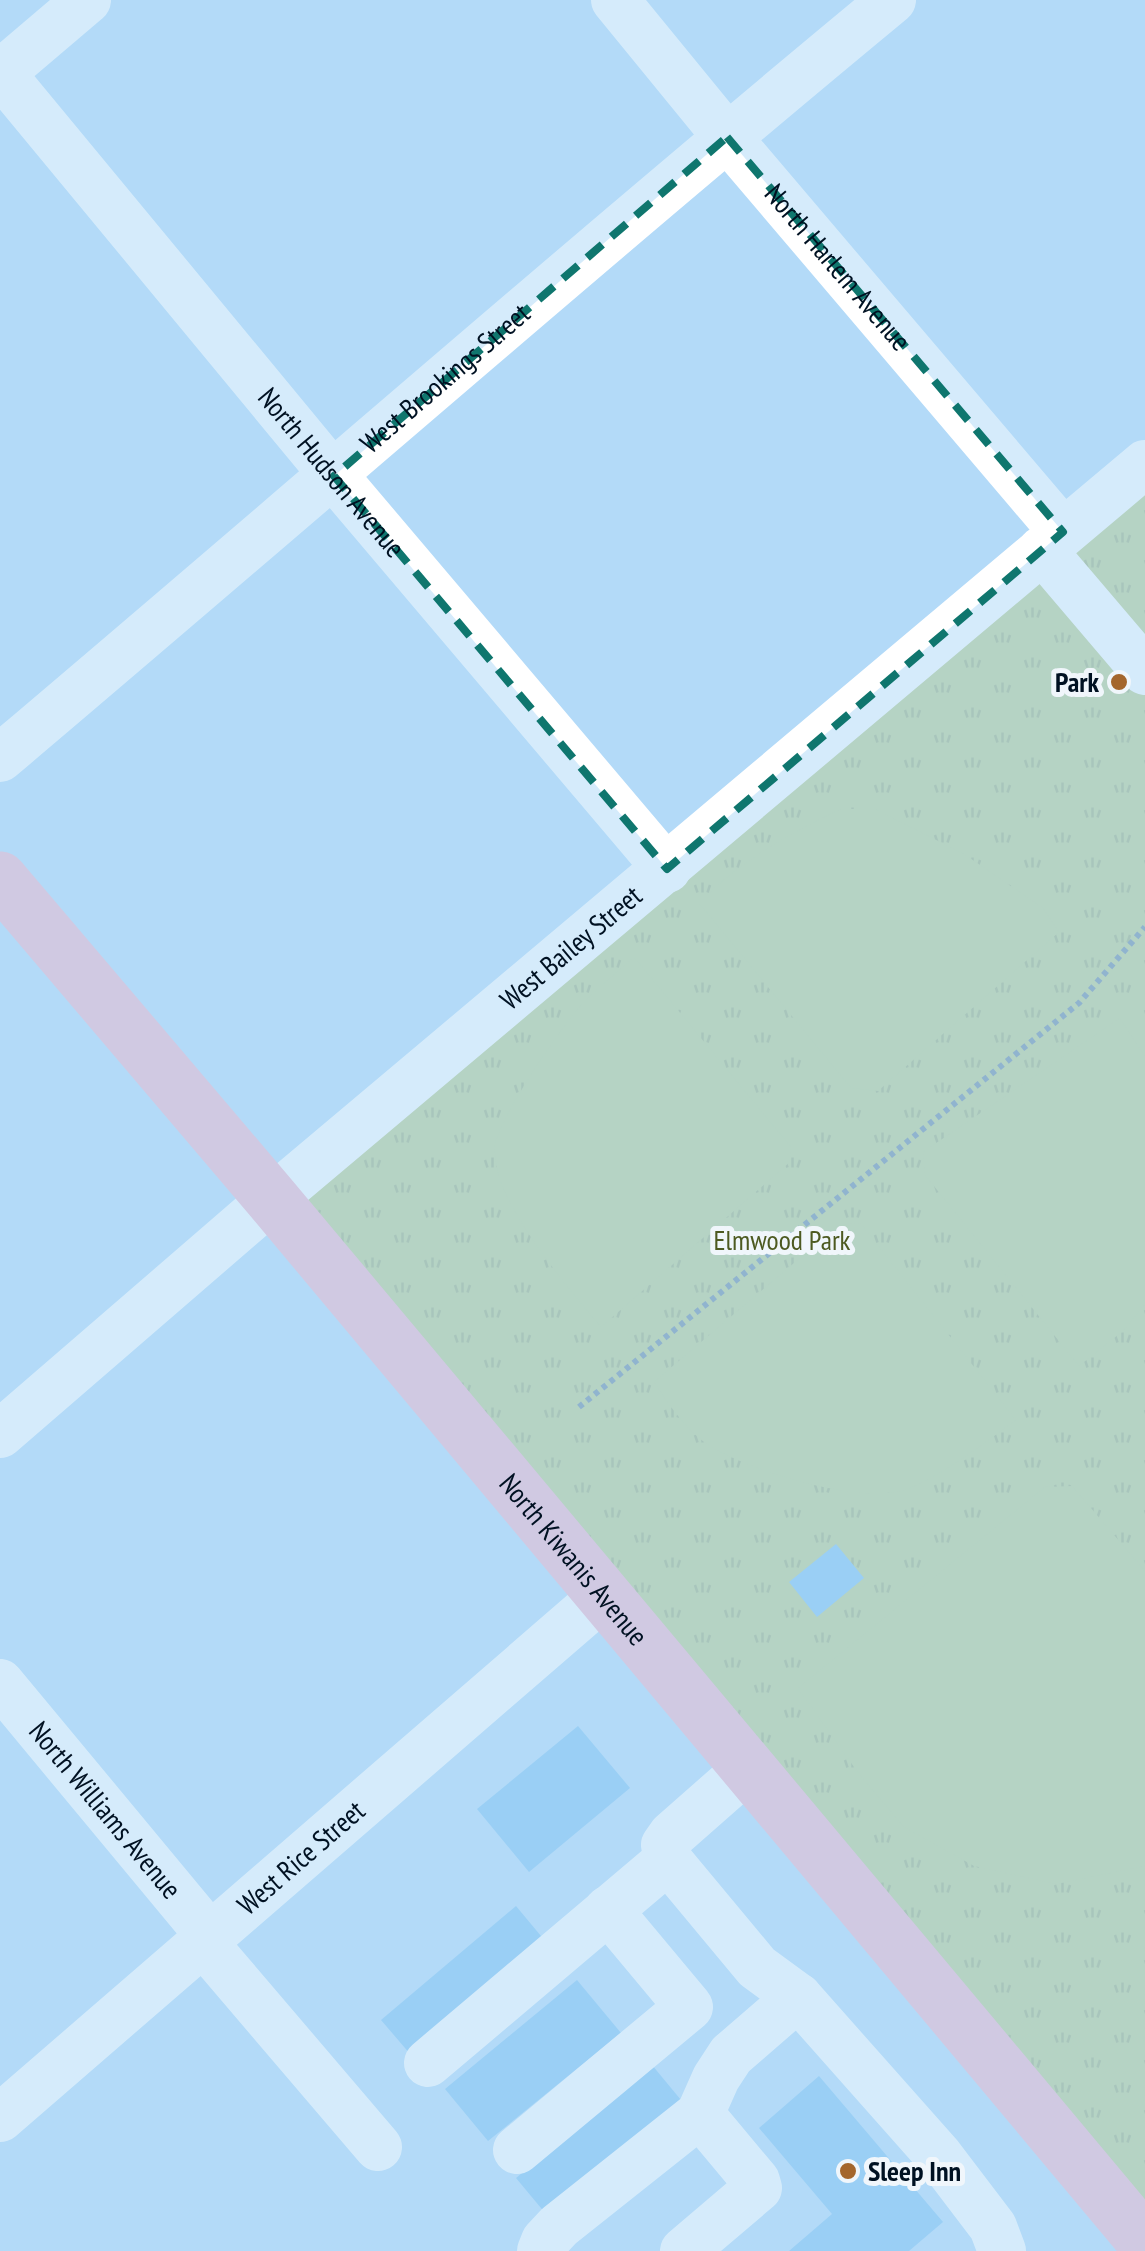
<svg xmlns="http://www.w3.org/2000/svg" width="1145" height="2251" viewBox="0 0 1145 2251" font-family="'PT Sans Narrow',sans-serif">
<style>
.grass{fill:url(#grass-tufts)}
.garden{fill:#b8c986}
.building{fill:#7dc1f1}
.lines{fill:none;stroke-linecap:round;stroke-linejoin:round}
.path{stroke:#67859d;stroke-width:6;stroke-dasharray:5 5;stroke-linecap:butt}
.minor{stroke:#fff;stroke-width:48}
.major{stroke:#f4b4c8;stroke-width:55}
.marked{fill:none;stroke:#0f766e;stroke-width:8;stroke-dasharray:20 12;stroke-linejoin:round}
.poi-dot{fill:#a4662c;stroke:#f0f6fb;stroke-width:4}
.labels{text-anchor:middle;stroke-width:10;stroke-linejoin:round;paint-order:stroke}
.street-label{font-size:28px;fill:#012;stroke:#f0f6fb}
.poi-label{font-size:28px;font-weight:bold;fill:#012;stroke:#f0f6fb;text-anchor:end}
.park-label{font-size:28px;fill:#4d5a21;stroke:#f0f6fb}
</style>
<defs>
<pattern id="grass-tufts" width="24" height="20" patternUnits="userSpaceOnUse" patternTransform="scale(2.5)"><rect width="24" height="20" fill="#b8c986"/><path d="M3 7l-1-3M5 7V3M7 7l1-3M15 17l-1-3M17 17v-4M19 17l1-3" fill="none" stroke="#9cac73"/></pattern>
</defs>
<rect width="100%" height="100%" fill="#b3daf8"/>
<path class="grass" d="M1145 456V2241L272 1199Z"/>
<path class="garden" d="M841 809H875L964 854 1043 908 1059 932 878 1091 851 1088 699 903C739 862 790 833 841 809Z
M634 957 791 1147 790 1162 601 1327C571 1292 505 1213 497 1168 496 1161 494 1152 495 1145 500 1116 561 1027 583 1003 599 987 617 972 634 957Z
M1120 1018 1145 1057V1304L1123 1331 1079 1366 925 1175 923 1152Z
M841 1223 861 1224 1016 1420C985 1442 939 1479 904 1490 858 1504 751 1471 710 1446 687 1431 669 1405 654 1382Z
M1072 1486 1145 1571V1866L1056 1884 974 1866 904 1827 859 1774 798 1688 1045 1487Z"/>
<path class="building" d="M836 1544 864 1578 817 1617 789 1582Z
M578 1726 630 1788 529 1872 477 1809Z
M516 1906 546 1942 411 2055 381 2020Z
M577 1980 621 2033 488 2141 445 2089Z
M652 2065 681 2100 546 2214 516 2178Z
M819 2076 943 2222 909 2251H789L832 2214 759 2128Z"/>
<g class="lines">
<path class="path" d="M579 1407 1079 1003 1145 927"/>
<g class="minor">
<path id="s1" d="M615 0 727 137 1063 532"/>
<path id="s2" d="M0 72 334 476 667 869"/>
<path d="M0 74 87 0"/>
<path d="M1042 550 1145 671"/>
<path id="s3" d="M0 758C298 506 591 249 892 0"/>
<path id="s4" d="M0 1434 272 1199 1145 464"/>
<path id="s5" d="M0 1683 210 1936"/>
<path d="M747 1769 672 1835 665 1845 668 1860 757 1967 798 1997 939 2156 993 2227 1002 2251"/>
<path d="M203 1942 378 2147"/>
<path d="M428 2063 668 1860"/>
<path id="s6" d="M0 2118 602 1597"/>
<path d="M517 2150 689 2007 608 1910"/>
<path d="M541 2251 545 2241 559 2226 700 2114 716 2078 731 2055 798 1997"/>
<path d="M684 2251 758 2188 756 2181 700 2114"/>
</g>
<path class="major" id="s7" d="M0 879 272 1199 1145 2242"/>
</g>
<path d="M0 0H1145V2251H0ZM727 137 1063 532 667 869 334 476Z" fill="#b3daf8" fill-opacity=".55" fill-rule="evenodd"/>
<path class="marked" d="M727 137 1063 532 667 869 334 476Z"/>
<g class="poi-dot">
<circle cx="1119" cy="682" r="10"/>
<circle cx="848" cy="2171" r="10"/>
</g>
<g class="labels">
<g class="street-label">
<text dy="10" stroke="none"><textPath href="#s1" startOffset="348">North Harlem Avenue</textPath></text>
<text dy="10" stroke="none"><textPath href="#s3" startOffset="585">West Brookings Street</textPath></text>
<text dy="10" stroke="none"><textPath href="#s2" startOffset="520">North Hudson Avenue</textPath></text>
<text dy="10" stroke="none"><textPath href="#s4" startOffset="750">West Bailey Street</textPath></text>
<text dy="10" stroke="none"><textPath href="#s7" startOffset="890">North Kiwanis Avenue</textPath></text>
<text dy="10" stroke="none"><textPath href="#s5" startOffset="165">North Williams Avenue</textPath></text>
<text dy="10" stroke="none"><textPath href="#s6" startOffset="398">West Rice Street</textPath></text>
</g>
<g class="poi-label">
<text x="1099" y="692">Park</text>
<text x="868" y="2181" text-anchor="start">Sleep Inn</text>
</g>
<g class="park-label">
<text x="782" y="1250">Elmwood Park</text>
</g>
</g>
</svg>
